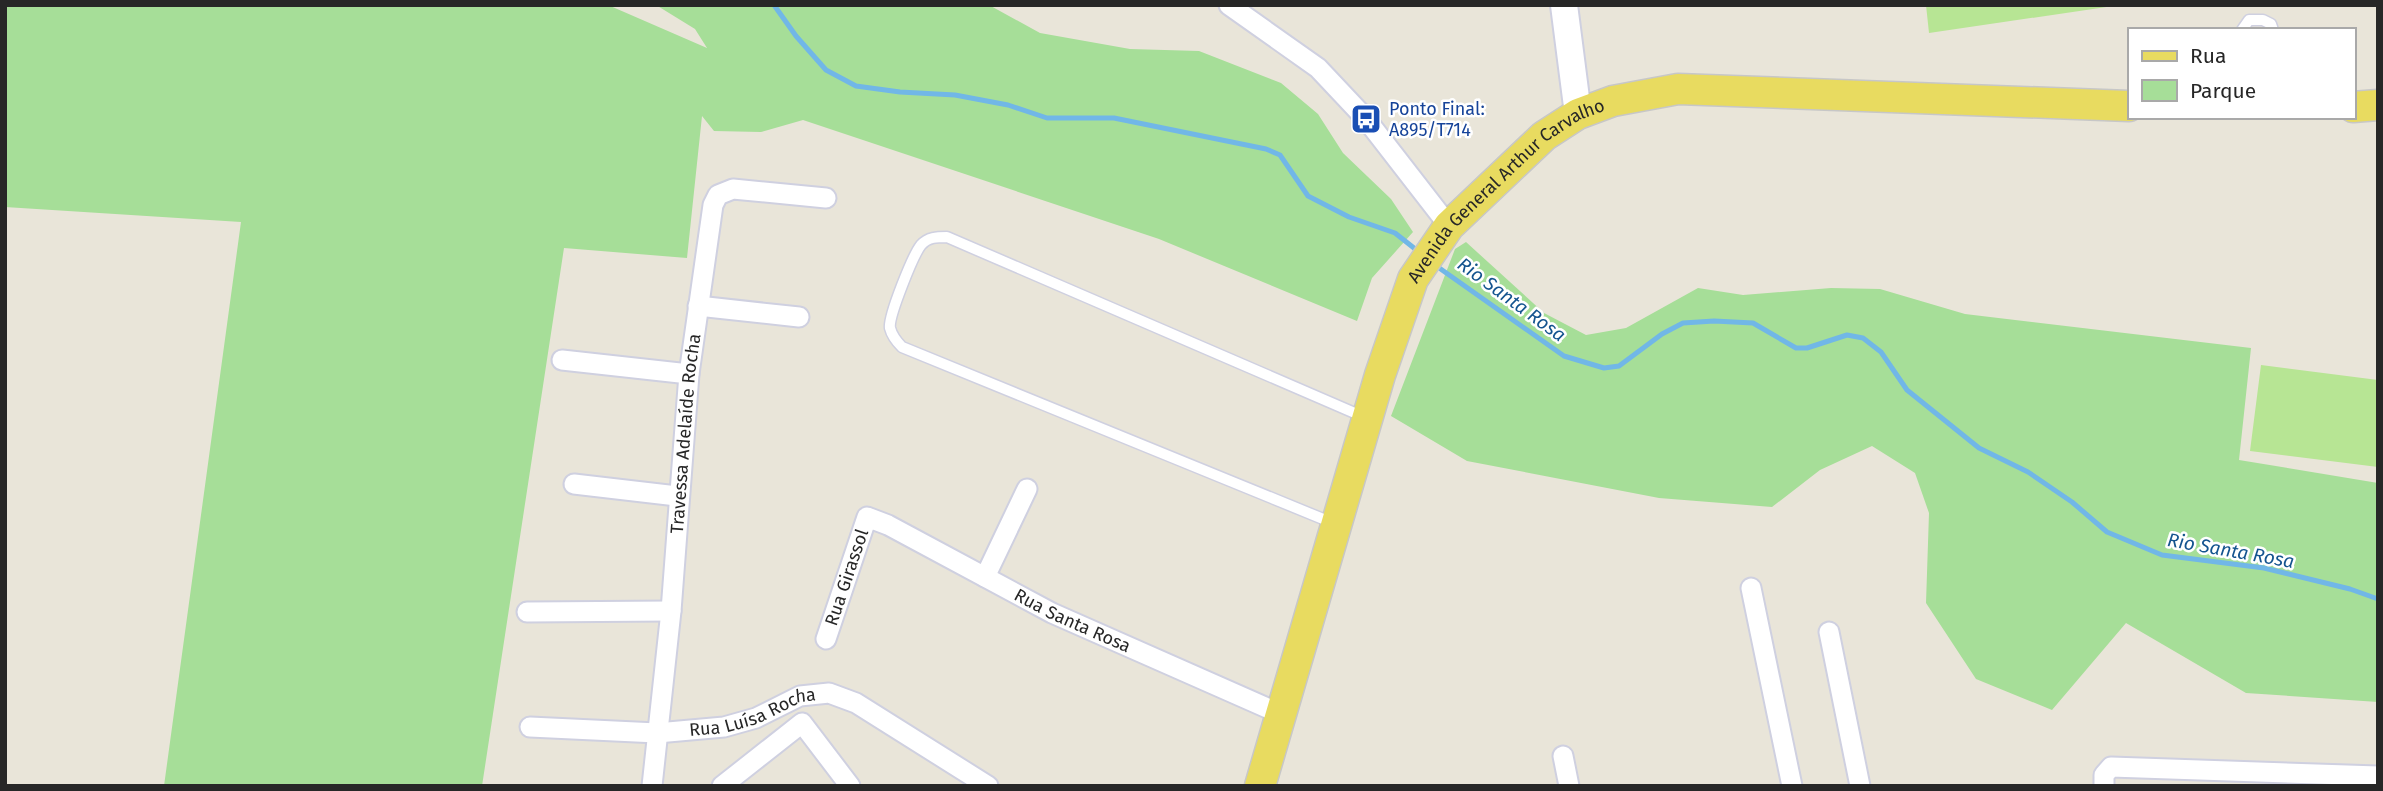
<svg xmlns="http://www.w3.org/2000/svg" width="2383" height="791" viewBox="0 0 2383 791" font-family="'Fira Sans',sans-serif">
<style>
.green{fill:#a6de98}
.pitch{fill:#b7e594}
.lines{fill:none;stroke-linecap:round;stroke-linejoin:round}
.stream{stroke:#71b7e7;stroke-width:5}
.lane-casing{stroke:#cfd0e0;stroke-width:13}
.street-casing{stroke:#cfd0e0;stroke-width:23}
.secondary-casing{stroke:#cfd0e0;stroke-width:30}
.primary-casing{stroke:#c7c7c7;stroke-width:33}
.lane{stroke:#fff;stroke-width:10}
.street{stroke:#fff;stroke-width:19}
.secondary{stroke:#fff;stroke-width:26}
.primary{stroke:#e8db60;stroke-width:30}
.labels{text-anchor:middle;stroke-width:5;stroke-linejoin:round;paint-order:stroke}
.transit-label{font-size:18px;fill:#164399;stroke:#fff;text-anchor:start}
.street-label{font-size:18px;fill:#272727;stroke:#fff}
.water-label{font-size:19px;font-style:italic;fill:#14548f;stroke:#fff}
</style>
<rect width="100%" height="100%" fill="#e9e5d9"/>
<path class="green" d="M5 5H608L707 48 695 29 656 5H989L1040 33 1130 49 1199 51 1281 83 1318 114 1343 153 1391 199 1413 232 1372 278 1357 321 1159 239 803 120 761 132 714 131 702 116 687 258 564 248 482 786H164L241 222 5 207Z
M1466 242 1544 313 1586 335 1626 328 1698 288 1743 295 1831 288 1880 289 1965 314 2251 348 2239 460 2378 483V702L2246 693 2126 623 2052 710 1976 679 1926 603 1929 513 1915 473 1872 446 1820 470 1772 507 1659 498 1467 461 1391 416 1455 249Z"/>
<path class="pitch" d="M1926 5H2120L1929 33Z
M2261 365 2378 380V467L2250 451Z"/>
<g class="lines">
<path class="stream" d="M774 5 796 36 826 70 856 86 900 92 955 95 1008 105 1047 118H1114L1266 149 1280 155 1308 196 1349 217 1395 233 1419 252
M1435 265 1564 356 1604 368 1619 366 1662 334 1683 323 1714 321 1753 323 1796 348H1807L1847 335 1863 338 1881 352 1907 390 1979 448 2028 472 2072 502 2107 532 2162 555 2264 568 2350 589 2378 599"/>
<g class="lane-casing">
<path id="lane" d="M2242 30 2249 20H2263L2271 24 2273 30
M1333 523 902 347C896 341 892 336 890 328 888 317 913 255 921 245 928 237 937 237 947 237L1364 417"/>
</g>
<g class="street-casing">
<g id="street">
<path d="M1229 5 1318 68 1366 119 1449 226"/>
<path d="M698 306 799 317"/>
<path d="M562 360 689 374"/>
<path d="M574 484 677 496"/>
<path d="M985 577 1027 489"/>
<path d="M1751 588 1792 786"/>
<path d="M527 612 671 611"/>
<path d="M1829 632 1860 786"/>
<path id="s1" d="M826 639 867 517 888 525 1052 613 1281 714"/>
<path id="s2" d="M530 727 657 733 724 727 756 718 800 696 829 693 856 703 988 786"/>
<path d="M1563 756 1569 786"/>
<path id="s3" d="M652 786 671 611 689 374 713 205 718 195 733 189 826 198"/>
<path d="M722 786 802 723 850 786"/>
<path d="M2104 786V775L2111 767 2378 776"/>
</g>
</g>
<g class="secondary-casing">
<path id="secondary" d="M1564 5 1578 114"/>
</g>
<g class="primary-casing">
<g id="primary">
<path d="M2353 107 2378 105"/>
<path id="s4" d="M1260 786 1380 375 1413 279 1449 226 1544 136 1578 114 1613 101 1678 89 2129 106"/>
</g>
</g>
<use href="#lane" class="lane"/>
<use href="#street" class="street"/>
<use href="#secondary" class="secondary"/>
<use href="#primary" class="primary"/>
</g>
<defs>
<g id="bus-square" transform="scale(1.575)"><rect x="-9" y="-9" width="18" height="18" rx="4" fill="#1a4fb4" stroke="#fff"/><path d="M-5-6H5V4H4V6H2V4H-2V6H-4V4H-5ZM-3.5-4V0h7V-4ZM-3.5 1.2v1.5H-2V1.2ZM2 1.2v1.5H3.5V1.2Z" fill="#fff"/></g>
</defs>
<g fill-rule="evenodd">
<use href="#bus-square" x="1366" y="119"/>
</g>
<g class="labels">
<g class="transit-label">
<text x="1389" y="115">Ponto Final:<tspan x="1389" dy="21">A895/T714</tspan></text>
</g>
<g class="street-label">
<text dy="6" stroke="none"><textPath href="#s4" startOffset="660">Avenida General Arthur Carvalho</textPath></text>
<text dy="6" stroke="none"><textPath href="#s3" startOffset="354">Travessa Adelaíde Rocha</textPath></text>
<text dy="6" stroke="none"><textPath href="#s1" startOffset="65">Rua Girassol</textPath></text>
<text dy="6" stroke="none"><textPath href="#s1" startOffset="359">Rua Santa Rosa</textPath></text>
<text dy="6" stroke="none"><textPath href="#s2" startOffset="226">Rua Luísa Rocha</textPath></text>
</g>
<g class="water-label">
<text transform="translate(1512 299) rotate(36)" y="7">Rio Santa Rosa</text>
<text transform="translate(2231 550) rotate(10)" y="7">Rio Santa Rosa</text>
</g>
</g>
<rect width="2383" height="791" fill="none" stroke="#272727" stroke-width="14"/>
<rect x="2128" y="28" width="228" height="91" fill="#ffffff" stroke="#a9a9a9" stroke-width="2"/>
<rect x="2142" y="51" width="35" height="10" fill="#e8db60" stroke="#a9a9a9" stroke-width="2"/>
<text x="2190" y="63" font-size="21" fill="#272727">Rua</text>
<rect x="2142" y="80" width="35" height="21" fill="#a6de98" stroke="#a9a9a9" stroke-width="2"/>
<text x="2190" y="98" font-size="21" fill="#272727">Parque</text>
</svg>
